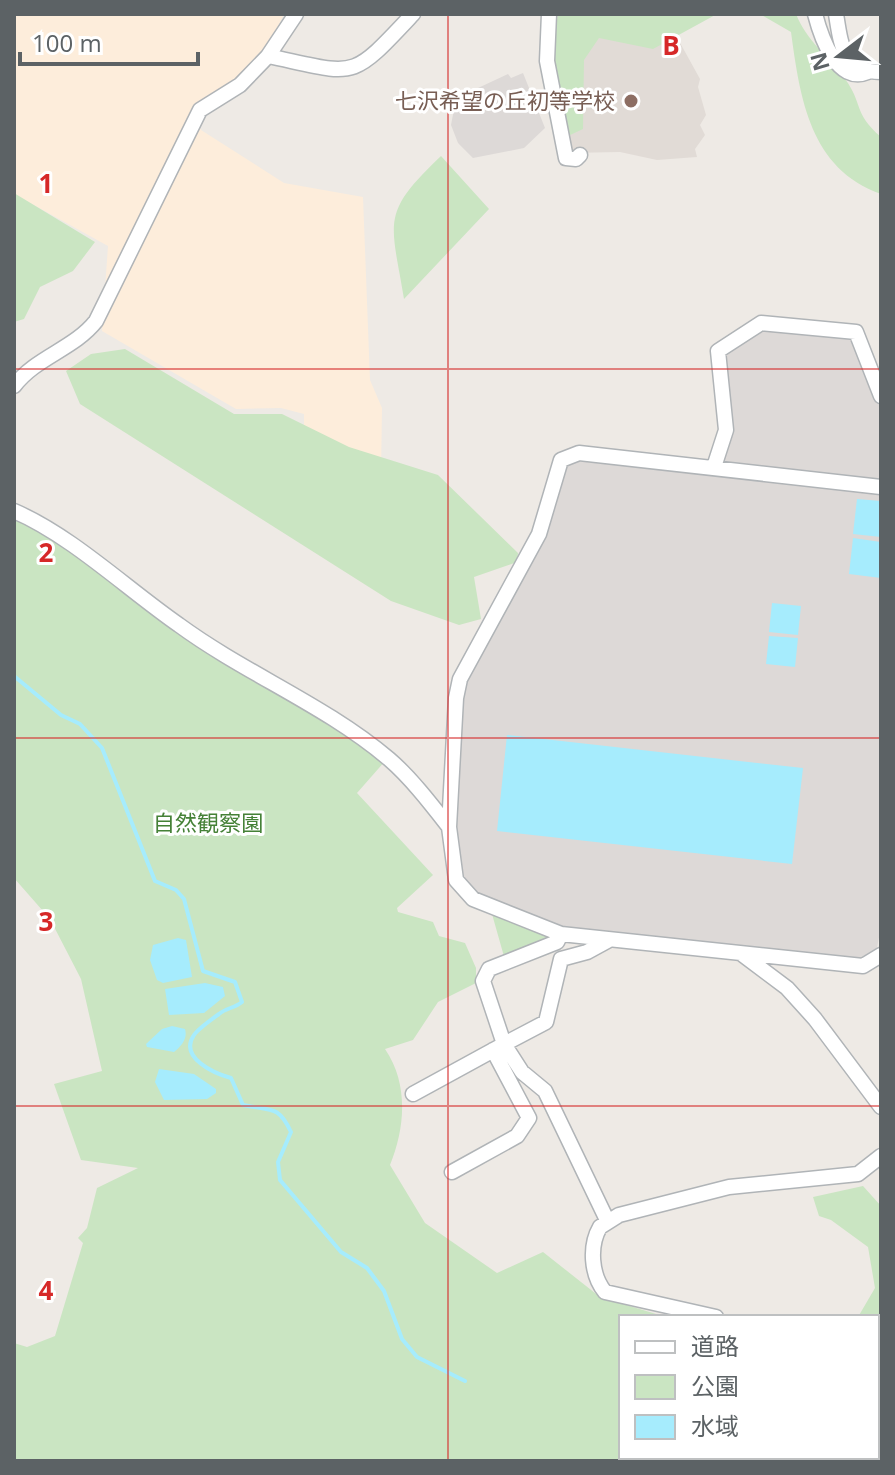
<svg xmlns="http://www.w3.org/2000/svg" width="895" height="1475" viewBox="0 0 895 1475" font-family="'Open Sans','Noto Sans JP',sans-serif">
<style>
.commercial{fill:#fdeddb}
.industrial{fill:#ddd9d7}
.education{fill:#e1dbd6}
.green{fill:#cae5c2}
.water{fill:#a6ecfd}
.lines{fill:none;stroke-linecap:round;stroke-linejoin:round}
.stream{stroke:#a6ecfd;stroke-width:4}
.minor-casing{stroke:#b0b4b7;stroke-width:17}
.minor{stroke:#fff;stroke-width:14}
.grid{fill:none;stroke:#d62828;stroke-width:2;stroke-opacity:0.55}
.education-dot{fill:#8d6e63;stroke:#fff;stroke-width:3}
.labels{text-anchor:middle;stroke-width:6;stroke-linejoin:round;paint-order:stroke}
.education-label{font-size:22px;fill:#785e54;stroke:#fff;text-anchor:end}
.park-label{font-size:22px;fill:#458137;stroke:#fff}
.grid-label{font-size:26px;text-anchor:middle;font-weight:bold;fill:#d62828;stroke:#fff;stroke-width:6;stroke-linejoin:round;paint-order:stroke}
</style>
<rect width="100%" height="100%" fill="#eeeae5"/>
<path class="commercial" d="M14 14H284L262 59 250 72 192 113 201 130 284 183 363 197 370 380 382 408 381 474 304 444V414L281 408 236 409 102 331 108 246 14 194Z"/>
<path class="industrial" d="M523 73 545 128 524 148 473 158 458 143 451 125 455 104 463 95 508 74 511 78Z
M757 329 851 336 881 404V481L722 463 725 353Z
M577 461 881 493V927L876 953 862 961 560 928 472 894 462 879 454 817 464 680 565 466Z"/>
<path class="education" d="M554 14H654L668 21 700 79 698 87 706 115 700 125 705 135 695 149 697 157 657 160 620 152 569 153 553 62Z"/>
<path class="green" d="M558 14H717L653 49 599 38 584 60 583 129 568 136 551 59Z
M760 14H796C806 40 829 57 845 79 863 103 853 113 881 137V194C810 169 800 98 791 32Z
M441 156 489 209 404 299C391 220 380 214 441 156Z
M14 193 95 242 73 271 40 287 24 319 14 322Z
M125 349 234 414H282L349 447 438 475 518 553 517 562 474 577 481 619 459 625 391 601 80 404 66 371 91 354Z
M14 515 386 760 357 793 433 875 397 908 398 912 433 922 439 936 465 943 476 968V983L438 1002 413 1040 385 1049C409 1084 405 1128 390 1165L425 1223 497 1273 543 1252 600 1297 666 1317H621V1457H739L737 1461H14V1343L27 1347 55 1336 83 1243 78 1238 87 1228 97 1188 138 1168 81 1160 54 1084 102 1071 81 979 50 919 14 878Z
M492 914 552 938 505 960Z
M863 1186 881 1206V1342L877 1347V1317H858L875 1288 868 1247 831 1220 819 1216 813 1197Z"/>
<path class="water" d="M857 499 881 501V537L853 534Z
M853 538 881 542V578L849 574Z
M772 603 801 606 798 635 769 632Z
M769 636 798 638 795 667 766 664Z
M507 735 803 768 792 864 497 831Z
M178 938 186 940 192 977 163 983 157 980 150 960 153 945Z
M205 983 223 987 225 996 204 1013 169 1015 165 989Z
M172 1026 185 1029C188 1039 181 1046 174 1052L147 1047 146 1044 162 1029Z
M159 1069 194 1074 216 1089V1093L207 1099 164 1100 155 1082Z"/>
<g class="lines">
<path class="stream" d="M14 676 61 715 80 724 102 748 155 881 176 890 184 899 203 971 235 982 242 1002C235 1008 226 1008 219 1014 212 1019 198 1029 194 1035 178 1058 216 1074 231 1078L243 1105C270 1111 278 1104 291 1132L278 1162 280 1180 341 1252 367 1268 384 1291 402 1339 417 1357 465 1381"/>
<g class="minor-casing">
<path id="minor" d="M296 14 268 56C358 75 349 82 413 14
M549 14 547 61 566 158 576 159 580 155
M815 14C821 37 837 85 868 72
M836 14C841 45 843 72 881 72
M14 386C36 357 74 349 96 321L200 110 240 85 268 56
M714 467 726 430 718 351 761 323 856 332 881 396
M881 487 579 453 561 460 539 534 460 679 456 698 449 827 456 880 473 899 561 934 863 966 881 955
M14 511C72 536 127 589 179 625 246 674 325 705 389 759 411 778 431 804 449 827
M561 934 557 942 489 969 483 981 504 1044 522 1072 545 1091 607 1220
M743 955 787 988 815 1019 881 1107
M508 1042 546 1022 561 959 587 952 609 940
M413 1094 499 1047
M452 1172 517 1136 529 1118 493 1050
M716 1317 605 1292C591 1275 589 1246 600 1227L619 1215 729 1187 858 1174 881 1156
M877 1381 881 1374
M849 1461 852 1457"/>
</g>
<use href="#minor" class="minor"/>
</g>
<path class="grid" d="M448 14V1461M14 369H881M14 738H881M14 1106H881"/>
<circle class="education-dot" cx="631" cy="101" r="8"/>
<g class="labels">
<g class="education-label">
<text x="615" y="109">七沢希望の丘初等学校</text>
</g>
<g class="park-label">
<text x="208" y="831">自然観察園</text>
</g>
</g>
<g class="grid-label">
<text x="671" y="55">B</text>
<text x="46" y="193">1</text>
<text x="46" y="562">2</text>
<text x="46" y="931">3</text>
<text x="46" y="1300">4</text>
</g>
<rect width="895" height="1475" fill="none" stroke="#5c6265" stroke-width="32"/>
<rect x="619" y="1315" width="260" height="144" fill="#ffffff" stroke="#bec0c1" stroke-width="2"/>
<rect x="635" y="1341" width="40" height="12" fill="#ffffff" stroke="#bec0c1" stroke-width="2"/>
<text x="691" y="1355" font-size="24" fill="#5c6265">道路</text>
<rect x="635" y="1375" width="40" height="24" fill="#cae5c2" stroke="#bec0c1" stroke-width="2"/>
<text x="691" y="1395" font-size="24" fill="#5c6265">公園</text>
<rect x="635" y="1415" width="40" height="24" fill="#a6ecfd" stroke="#bec0c1" stroke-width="2"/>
<text x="691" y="1435" font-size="24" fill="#5c6265">水域</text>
<g transform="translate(839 56) rotate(254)" stroke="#ffffff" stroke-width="6" paint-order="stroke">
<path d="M0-6L14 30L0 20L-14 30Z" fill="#5c6265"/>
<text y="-12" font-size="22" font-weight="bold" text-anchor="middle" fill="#5c6265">N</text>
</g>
<path d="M20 52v12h178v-12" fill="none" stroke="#5c6265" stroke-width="4"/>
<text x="32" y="52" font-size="24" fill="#5c6265" stroke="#ffffff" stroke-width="6" paint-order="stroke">100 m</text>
</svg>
